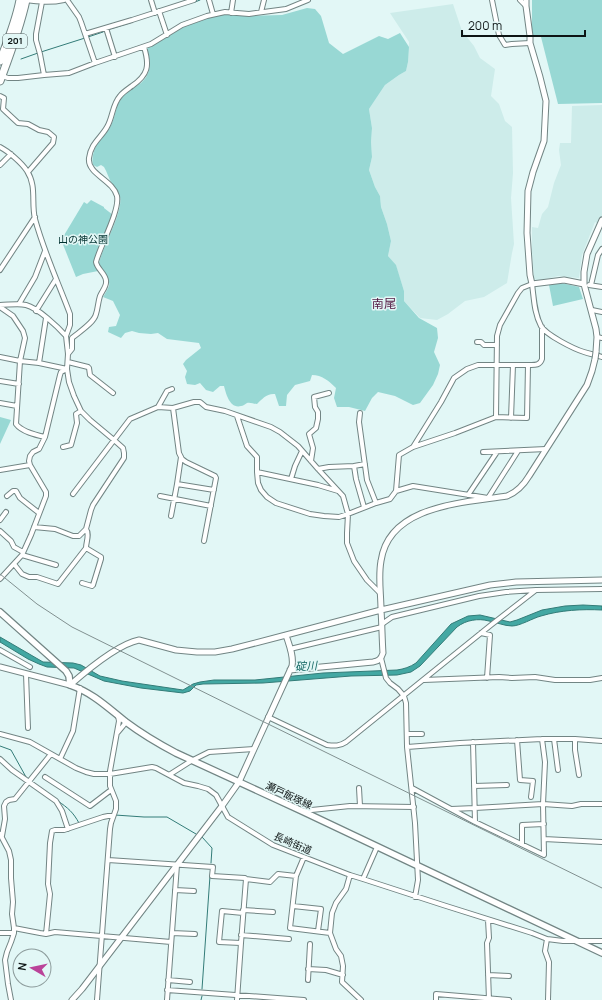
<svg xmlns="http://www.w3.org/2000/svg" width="602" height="1000" viewBox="0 0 602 1000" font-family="Manrope,'Noto Sans JP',sans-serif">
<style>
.built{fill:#cdecea}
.green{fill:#98d8d4}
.water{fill:#43a8a3;stroke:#337c78}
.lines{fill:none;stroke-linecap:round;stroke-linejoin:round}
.stream{stroke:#337c78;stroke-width:1}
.minor-casing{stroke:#728584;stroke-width:6}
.tertiary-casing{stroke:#728584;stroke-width:7}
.secondary-casing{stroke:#728584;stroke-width:8}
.trunk-casing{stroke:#728584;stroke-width:9}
.minor{stroke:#fff;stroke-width:4}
.tertiary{stroke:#fff;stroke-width:5}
.secondary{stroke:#fff;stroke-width:5.5}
.trunk{stroke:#fff;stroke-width:7}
.rail{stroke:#819090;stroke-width:1}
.tertiary-bridge-casing{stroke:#728584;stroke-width:7;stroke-linecap:butt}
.tertiary-bridge{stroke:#fff;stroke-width:5}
.labels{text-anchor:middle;stroke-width:3;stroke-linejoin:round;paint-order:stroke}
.shield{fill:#e2f7f6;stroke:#4d5858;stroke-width:1}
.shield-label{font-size:9px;font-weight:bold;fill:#0d1414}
.park-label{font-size:10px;fill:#00312f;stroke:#e2f7f6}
.street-label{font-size:10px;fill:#0d1414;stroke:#e2f7f6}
.water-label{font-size:11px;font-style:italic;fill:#126561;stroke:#e2f7f6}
.quarter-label{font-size:12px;fill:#531942;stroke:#e2f7f6}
</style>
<rect width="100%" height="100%" fill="#e2f7f6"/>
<path class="built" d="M453 4 462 31 474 46 480 58 495 69 491 96 499 104 505 121 512 127 513 173 511 198 514 244 512 253 507 283 484 297 465 301 448 314 437 320 420 318 404 301V291L396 266 388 256 391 241 387 224 381 207 380 196 375 187 369 170 372 157 371 142 372 128 369 109 385 85 399 75 406 71 408 62 409 42 390 13Z
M602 105V226L595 222 582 255 579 278 558 276 538 281 534 279 532 252V227L538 228 542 214 548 207 554 183 561 165 559 150 560 143H571L572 106Z"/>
<path class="green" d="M532 0H602V103L558 104 541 37 532 35Z
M307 8 315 9 321 16 329 43 343 54 379 36 388 39 400 33 409 47 408 62 406 71 399 75 385 85 369 109 372 128 371 142 372 157 369 170 375 187 380 196 381 207 387 224 391 241 388 256 396 265 404 291V301L419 318 437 328 438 338 434 352 440 365 438 374 433 385 420 403 413 405 395 396 378 392 372 398 365 411 349 407H337L334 398 336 388C329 381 322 375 312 375L310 381 295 385 287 395 286 406H279L275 394C267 393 262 399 257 404 254 404 250 402 247 403 245 404 243 406 241 406 230 409 226 394 224 386H220L213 392 206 390 200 383 195 385 187 384 185 377 187 371 183 364 186 360 201 348 199 343 167 339 158 333 151 334 139 333 132 331 125 333 121 338 108 332 109 327 116 326 120 315 113 301 103 297C105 294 107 290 109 286 111 277 100 271 99 263 103 246 123 213 120 197 119 191 115 189 112 184 109 179 107 172 104 167L101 165 97 167 93 165C91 156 95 147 100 139 103 135 108 132 110 127 116 117 115 105 123 96 128 91 135 87 141 83 152 73 151 61 146 49L172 34 184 26 216 15 228 14 248 16 282 15Z
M91 200 104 207V208L113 215 95 261V265L98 271 83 274 76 277 62 242 63 237 84 202 87 204Z
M555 283H561L579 287 583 299 553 306 549 285Z
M0 417 11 420 0 444Z"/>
<path class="water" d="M583 605 602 606V610C582 609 561 610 541 616 533 618 520 626 512 626 504 626 496 622 489 621 478 618 466 620 457 627L420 666 411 672 397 675 351 676 263 683 203 684 196 685 190 691 183 693 141 688 104 681 74 668 47 667 39 664 28 659 0 642V637L43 662 73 663 81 665 100 676 122 681 183 690 193 684 200 682 214 680H255L323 673 397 670C404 669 410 667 416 663L451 624 468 616 480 615 510 622 517 620 542 610 565 606Z"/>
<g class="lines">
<path class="stream" d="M195 2 200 0
M110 29 133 22
M88 37 103 32
M41 52 85 38
M21 59 38 53
M0 746 11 750 26 777
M58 801C68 808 73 812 79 823
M115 815 144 817H167L196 834
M202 837 212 848 211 863
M202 989 210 876
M201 1000 202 996"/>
<g class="minor-casing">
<path id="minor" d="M25 0C38 2 51 3 64 0
M67 0 79 17 81 22 95 63
M151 0 155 13
M209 0 213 14
M492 0 499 35 505 45 512 44 530 43
M520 0 526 6
M42 2 36 34V40L40 54 44 75
M159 11 167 35
M261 12 264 0
M231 13 233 0
M106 28 115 57
M85 34 132 20 194 0
M2 76 8 78H18L44 75 69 73 95 63 151 44 182 25 207 16 225 12 249 14 286 9 308 0
M0 96 4 98 3 109 18 123 28 124 39 130 48 132 54 137 53 143 28 172
M0 147C8 151 22 163 27 171 37 186 31 203 35 219 44 252 58 282 70 314V325L66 336 68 354 67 369 69 382 74 396 81 411 90 420 114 440 123 448 124 453V458L93 505 91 510 86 529 79 536H73L55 529 34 527
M0 165 11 154
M0 270 35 217
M589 285 602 287
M591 285 598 255 602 249
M19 304 35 277 45 251
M0 305C8 305 18 303 26 305 38 308 58 327 66 336
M0 307 13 316 23 331 25 338 20 361 16 424C22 432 36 435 45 437
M592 310 602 312
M36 311 56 279
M597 337 602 338
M477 342H481L484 345H497
M68 354 72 349V338C79 332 94 323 96 314 98 308 98 302 100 296 102 291 107 286 106 281 106 274 97 269 96 262 100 246 120 211 117 196 113 180 87 174 89 158 91 143 101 138 107 127 113 117 112 105 120 96 123 92 128 89 132 86 148 75 150 66 144 47
M0 357 20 361 39 363 67 369
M68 362 88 367 89 368 90 375 113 393
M39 363 46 318
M528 365C534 365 540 366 542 359V327
M0 381 19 384
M0 403 17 406
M158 407 167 391 172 389
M173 408 179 453 182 459 186 462 215 476 216 478 204 541
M360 413 359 422 367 480 376 503
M237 416 247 446 257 457V472L318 485 338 491
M496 417 527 418 528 365H513
M63 447 71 445 77 423 76 414 81 411
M413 447 441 402 454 378 467 369 478 365H513L511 418
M483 452 546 449
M311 461 313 448 309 434 316 428 318 419V412L315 407 314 397 329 393
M318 469 329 467 354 466
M0 470 30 465
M257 472 258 483 261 490 267 497 276 503 310 514 324 516 339 517 348 514 376 503 390 499 396 491 413 486 488 498 518 451
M291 479 295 466 302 451
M177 484 181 457
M396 491 399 455 413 447 455 433 496 417 497 336 500 325 518 293 522 288 532 284C534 298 534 313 541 326 546 335 574 349 584 352 590 354 596 355 602 357
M73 494 130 419 158 407 173 408 194 402H200L206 407 225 411 271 427 280 432 298 446 318 469 343 496 348 514 347 533V543L354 561 367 580 380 593
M468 495 497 452
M7 496 13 491H16L20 498 39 513
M160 496 211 506
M364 507 356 479 354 466 365 464
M171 516 177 484 214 490
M0 520 6 512
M0 531 11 541 14 547 23 552
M22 555 56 565
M14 564 22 574 29 577H37L58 584 86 548
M0 579 22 555 31 535 46 496V492L30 465 29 461 30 456 33 452 39 449 45 437 60 375 61 372 67 369
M82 583 92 586 93 585 101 559V557L86 548C86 542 90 534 86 529
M382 624 392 617 479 596 506 592 536 590
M481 633 490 635 487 678
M290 649 382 627
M0 650 30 667
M381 658 386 678 390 683 398 689 404 696 406 703 407 747 415 823 418 880 415 897
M26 674 28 728
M424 680 499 677 512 678 535 677 555 680H590L602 678
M268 717 327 745C335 746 340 746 346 742L491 625 536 590 602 589
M118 732 123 726 126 722
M0 734 30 742 76 768 86 772 94 774H110L152 767 156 768 184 783 198 786 208 789 216 795 228 817 273 845 350 875 363 879 443 905 532 933 547 939 563 941H602
M407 734H422
M554 739 558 770
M575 739V750L579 775
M517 740 520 780 533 781 531 797
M473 742 475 822
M407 747 460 743 542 739H575L602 741
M0 759 12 770 56 801 62 811 68 829
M60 759 73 731 80 688
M169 775 191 761 209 752 254 749
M45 777 90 806 111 790
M474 786 507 785
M359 788 360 806
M412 788 475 822 544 855 543 804 545 762 542 739
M451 809 475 808 543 804 572 806 581 804H602
M302 811 350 806 414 807
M0 834 9 851 11 860V878L13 902 12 914 14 928V933L11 942 7 952 5 960 8 984 11 1000
M2 836 5 819 4 806 6 802 9 800 15 799 51 754
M544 839 602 842
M522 844V825L544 824
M304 857 296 876 290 928 330 933
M108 860 213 867 212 876 245 878 246 879 270 882 278 874 296 876
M350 875 346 889 336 903 332 913 330 933 336 949 341 956 343 966 342 982 361 1000
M363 879 377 847
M175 890 194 891
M293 906 321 909 318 931
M243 910 273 912
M488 920 489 938 487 943 489 1000
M14 928 40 933 46 934 55 932 171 942
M0 933H14
M172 933 195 934
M46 934 50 894 48 884 50 843 52 831 55 830H64L103 817 108 816H113
M241 935 289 939
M547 939 545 951 549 962 548 1000
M241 943 219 942 222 911 243 913
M308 969 326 970 343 975
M488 975 509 976
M168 980 190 982
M308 980 310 944
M167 990 304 1000
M97 1000 110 829 111 823 116 809V801L110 786V771L119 721 118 716
M167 1000 177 865
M237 1000 241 943 246 879
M436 1000V994L509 1000"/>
</g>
<g class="tertiary-casing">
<path id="tertiary" d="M526 0V6L530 36V43L540 77 546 101 544 141 533 172 528 191 527 233 530 275 532 284 564 280 584 284
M596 352 597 337 596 329 584 284V272L587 254 602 220
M0 667 70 685C86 671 119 644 139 640L176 650 197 652H215L232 649 286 635 381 610 490 585 516 582 602 580
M290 670 373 662C379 661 381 659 383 653 382 639 382 625 381 610 381 594 378 577 381 561 389 505 463 503 507 496 517 492 523 486 529 476L587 385 592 371 595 359
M72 1000 82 989 222 806 239 782 292 666C294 656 289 645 286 635"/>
</g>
<g class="secondary-casing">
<path id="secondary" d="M0 612 66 671 69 676 70 685C93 693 107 707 126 722 142 734 159 744 176 753L302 811 602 953"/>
</g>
<g class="trunk-casing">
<path id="trunk" d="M0 61C8 41 16 21 20 0
M0 81C10 54 20 28 26 0"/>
</g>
<use href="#minor" class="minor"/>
<use href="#tertiary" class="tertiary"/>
<use href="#secondary" class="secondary"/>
<use href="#trunk" class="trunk"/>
<path class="rail" d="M0 574 37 604 72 627 262 721 602 888"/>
<g class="tertiary-bridge-casing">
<path id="tertiary-bridge" d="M595 359 596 352"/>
</g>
<use href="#tertiary-bridge" class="tertiary-bridge"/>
</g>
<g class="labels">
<rect class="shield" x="3" y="34" width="24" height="14" rx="3"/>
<g class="shield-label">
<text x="15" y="44">201</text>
</g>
<g class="park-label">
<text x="83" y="243">山の神公園</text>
</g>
<g class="street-label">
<text transform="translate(289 795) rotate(25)" y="4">瀬戸飯塚線</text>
<text transform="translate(293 843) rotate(23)" y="4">長崎街道</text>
</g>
<g class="water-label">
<text transform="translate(306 666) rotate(-3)" y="4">碇川</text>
</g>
<g class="quarter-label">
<text x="384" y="308">南尾</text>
</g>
</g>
<g transform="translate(32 968) rotate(279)"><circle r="19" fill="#e2f7f6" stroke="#8d9c9c"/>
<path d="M0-3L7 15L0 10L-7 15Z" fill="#ba4399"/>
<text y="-6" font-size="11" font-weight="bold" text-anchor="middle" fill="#0d1414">N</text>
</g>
<path d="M462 30v6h123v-6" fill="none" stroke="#0d1414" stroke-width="2"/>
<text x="468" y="30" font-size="12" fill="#0d1414" stroke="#e2f7f6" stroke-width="3" paint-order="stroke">200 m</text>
</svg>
